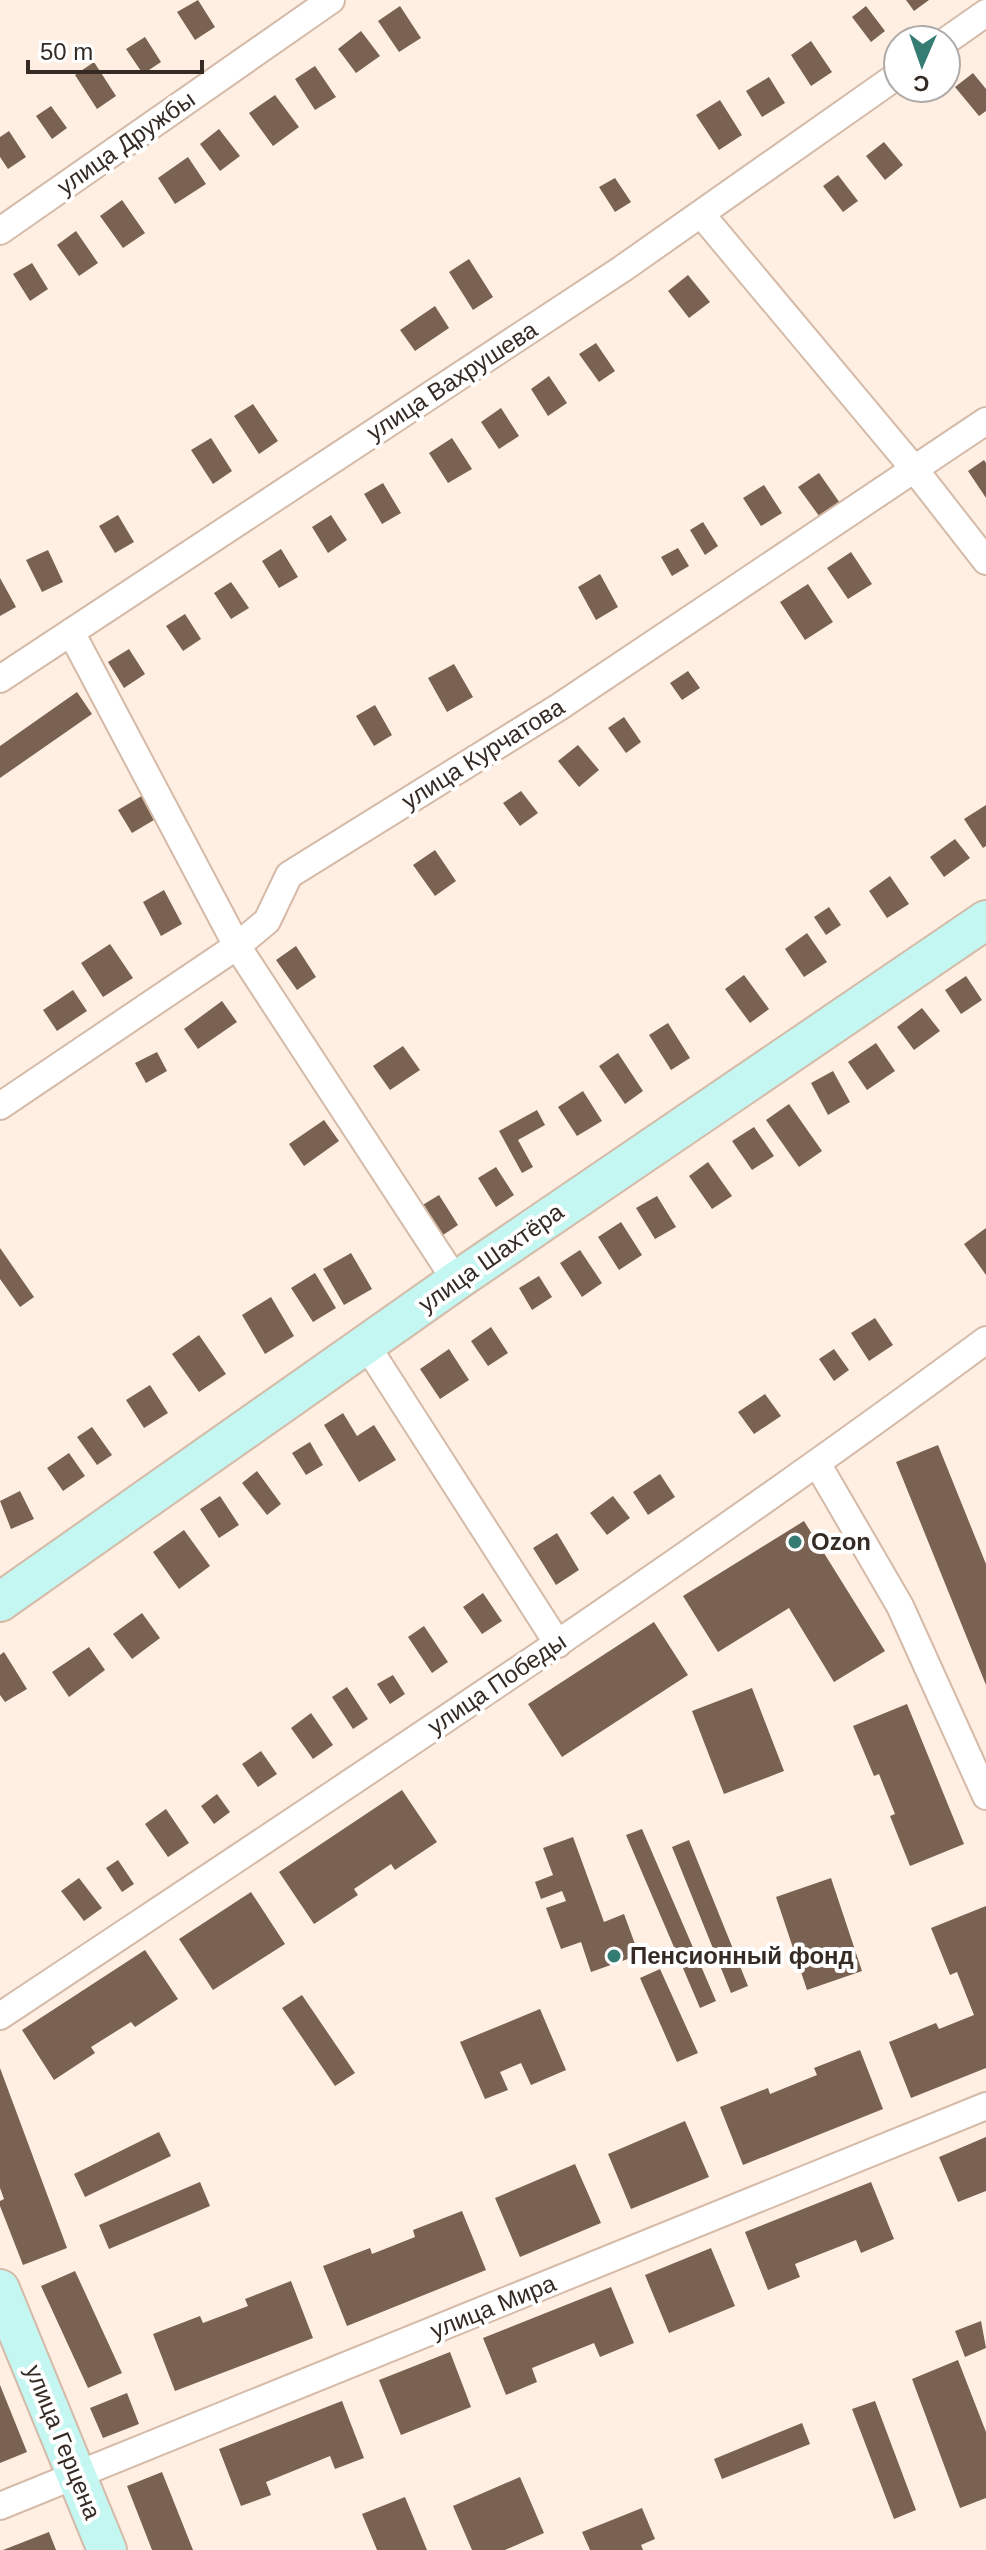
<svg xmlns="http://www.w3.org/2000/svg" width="986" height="2550" viewBox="0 0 986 2550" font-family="Helvetica,sans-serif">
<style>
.building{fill:#796251}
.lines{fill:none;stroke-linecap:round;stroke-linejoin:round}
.street-casing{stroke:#d5baa7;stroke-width:30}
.secondary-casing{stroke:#d5baa7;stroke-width:42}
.street{stroke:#fff;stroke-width:26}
.secondary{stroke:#c4f7f2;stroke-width:38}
.poi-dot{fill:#357c73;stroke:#fff;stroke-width:3}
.labels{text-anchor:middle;stroke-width:8;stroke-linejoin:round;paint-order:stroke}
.street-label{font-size:24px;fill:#352b24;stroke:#fff}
.poi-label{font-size:24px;font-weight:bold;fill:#352b24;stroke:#fff;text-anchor:start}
</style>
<rect width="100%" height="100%" fill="#ffeee2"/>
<path class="building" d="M198 0 215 27 195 40 177 12Z
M906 0H929L914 11Z
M400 6 421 38 399 52 378 21Z
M866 6 885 31 871 42 852 17Z
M361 31 380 56 356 73 338 49Z
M145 37 161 62 143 74 126 49Z
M811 41 832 72 811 86 791 55Z
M94 62 116 96 97 109 75 75Z
M315 66 336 97 315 110 295 79Z
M973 73 986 89V111L979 116 955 87Z
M769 77 785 103 762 117 746 91Z
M275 95 299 127 273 146 249 113Z
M720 100 742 135 719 150 696 115Z
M51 106 67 128 52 139 36 116Z
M219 129 240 156 220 171 200 144Z
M9 131 26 157 8 169 0 157V137Z
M884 142 903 165 885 180 866 156Z
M188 157 206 184 175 204 158 178Z
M838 175 858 201 843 212 823 186Z
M615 178 631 202 615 212 599 187Z
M122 200 145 233 123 248 100 216Z
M76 231 98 263 79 276 57 245Z
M469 259 493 297 473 310 449 272Z
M32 263 48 289 30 301 13 274Z
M688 275 710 302 689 318 668 291Z
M435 306 449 328 415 351 400 330Z
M596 343 615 371 599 382 579 354Z
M549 376 567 403 548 416 531 389Z
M253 404 278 441 259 454 234 416Z
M501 408 519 436 499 449 481 422Z
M211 438 232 471 213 484 191 450Z
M452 438 472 469 448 483 429 453Z
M984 460 986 463V498L968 471Z
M819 473 842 506 822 520 798 487Z
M383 483 401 513 382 524 364 494Z
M764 485 782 513 761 526 743 498Z
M118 515 134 542 115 553 99 526Z
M331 515 347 540 328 553 312 527Z
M703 522 718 546 705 555 690 530Z
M678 548 689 566 672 576 661 557Z
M281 549 298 577 279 588 262 561Z
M48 550 63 582 42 592 26 560Z
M851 552 872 584 848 599 827 568Z
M600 574 618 607 596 620 578 587Z
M0 578 16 607 0 616Z
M231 582 249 608 231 619 214 593Z
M808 584 833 622 805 640 780 602Z
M185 614 201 639 183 651 166 626Z
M129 649 145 674 124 688 108 662Z
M454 664 473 697 447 712 428 678Z
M688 671 700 688 682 700 670 683Z
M77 692 92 714 0 778V746Z
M375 705 392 735 374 746 356 716Z
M624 717 641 742 626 753 608 728Z
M578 745 599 770 579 787 558 761Z
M521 791 538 813 520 826 503 803Z
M145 794 159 817 132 833 118 810Z
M986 805V846L983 848 964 819Z
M955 839 970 858 944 877 930 857Z
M435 850 456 881 435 896 413 865Z
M890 876 909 904 887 918 869 891Z
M164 890 182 924 161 936 143 902Z
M829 907 841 925 826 935 814 917Z
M807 933 827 962 804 977 785 949Z
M110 944 133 978 103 997 81 963Z
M296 946 316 977 297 990 276 960Z
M744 975 769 1009 750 1023 725 989Z
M966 976 982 1000 961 1014 945 990Z
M73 990 87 1011 57 1031 43 1010Z
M222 1001 237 1022 198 1049 184 1029Z
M922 1008 940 1031 914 1050 897 1027Z
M668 1023 690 1058 671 1070 649 1035Z
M876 1043 895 1071 867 1090 848 1062Z
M403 1046 420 1070 390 1090 373 1066Z
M157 1052 167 1071 146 1083 135 1063Z
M618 1053 643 1091 625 1104 599 1066Z
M833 1071 850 1102 828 1115 811 1083Z
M583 1091 602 1121 577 1136 558 1107Z
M789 1104 822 1151 799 1167 766 1120Z
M537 1110 545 1125 518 1140 533 1167 522 1173 499 1131Z
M324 1120 339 1141 304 1166 289 1144Z
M754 1127 774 1156 752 1170 732 1141Z
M708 1162 732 1196 712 1209 689 1176Z
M496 1167 514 1195 496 1207 478 1178Z
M439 1195 458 1225 440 1237 421 1206Z
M657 1196 676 1227 655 1239 636 1208Z
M621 1222 642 1255 619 1270 598 1237Z
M986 1228V1275L964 1244Z
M0 1248 34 1297 20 1307 0 1279Z
M580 1250 602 1283 582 1297 560 1263Z
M351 1253 372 1289 344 1305 323 1269Z
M315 1273 336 1308 313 1322 291 1288Z
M539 1276 552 1297 532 1310 519 1288Z
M271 1297 294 1336 265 1354 242 1315Z
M875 1318 893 1345 869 1361 851 1333Z
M491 1327 508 1353 488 1366 471 1341Z
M199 1335 226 1374 199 1392 172 1354Z
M449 1349 469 1380 440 1399 420 1369Z
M834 1349 849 1370 834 1381 819 1359Z
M150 1385 168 1413 144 1428 126 1400Z
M765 1394 781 1416 754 1434 738 1412Z
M343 1413 357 1436 374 1425 396 1460 359 1482 324 1425Z
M92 1427 112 1455 97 1465 77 1437Z
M310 1442 323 1465 306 1475 292 1453Z
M938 1445 986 1564V1685L896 1462Z
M69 1453 85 1476 63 1491 47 1468Z
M257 1471 281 1504 267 1515 242 1483Z
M660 1474 675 1497 648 1515 633 1492Z
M20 1491 34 1519 11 1529 0 1501Z
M220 1496 239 1525 219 1538 200 1509Z
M613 1496 630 1518 607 1535 590 1513Z
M804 1521 885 1651 834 1682 789 1608 718 1652 683 1596Z
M184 1530 210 1566 179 1589 153 1552Z
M557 1533 579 1570 556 1585 533 1548Z
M483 1593 502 1621 482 1634 463 1607Z
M142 1613 160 1638 132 1659 113 1634Z
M654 1622 688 1675 562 1757 528 1704Z
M424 1626 448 1662 432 1673 408 1637Z
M89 1647 105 1670 69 1697 52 1672Z
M4 1652 27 1689 5 1702 0 1695V1655Z
M393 1675 405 1694 390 1704 377 1684Z
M347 1687 368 1719 353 1729 332 1697Z
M752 1688 784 1771 724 1794 692 1711Z
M907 1704 964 1844 910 1866 890 1816 895 1814 879 1774 874 1776 853 1726Z
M311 1713 333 1745 313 1759 291 1728Z
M261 1751 277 1774 258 1787 242 1764Z
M402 1790 437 1842 395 1870 391 1864 354 1889 358 1895 314 1924 279 1872Z
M217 1794 230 1812 214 1824 201 1806Z
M166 1809 189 1843 168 1857 145 1824Z
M642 1829 716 2001 700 2008 626 1835Z
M573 1837 604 1922 624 1914 639 1955 591 1972 581 1942 561 1949 546 1908 566 1901 562 1891 541 1899 535 1882 553 1875 543 1848Z
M689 1840 748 1986 731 1993 672 1847Z
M118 1860 134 1884 122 1892 106 1868Z
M79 1878 102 1908 84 1921 61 1891Z
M831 1878 862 1971 807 1990 776 1897Z
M251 1892 285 1944 213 1990 179 1939Z
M986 1906V2068L911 2098 889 2042 936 2023 939 2029 974 2015 957 1972 950 1975 931 1928Z
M145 1950 178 1999 135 2027 131 2022 91 2047 95 2053 54 2080 22 2030Z
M660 1969 698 2053 677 2062 640 1978Z
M302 1995 355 2073 335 2086 282 2008Z
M540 2009 566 2070 531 2085 521 2063 500 2072 508 2090 485 2099 460 2042Z
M860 2050 883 2109 743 2165 720 2107 768 2088 770 2094 817 2075 814 2068Z
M0 2068 67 2248 23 2265 0 2206V2201L4 2199 0 2188Z
M685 2121 709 2177 631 2209 608 2154Z
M159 2132 171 2156 85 2197 74 2174Z
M986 2137V2191L958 2202 939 2157Z
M575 2164 601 2223 520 2257 495 2198Z
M200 2182 210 2206 109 2249 99 2225Z
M871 2182 894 2239 861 2253 856 2240 795 2264 800 2277 768 2290 745 2232Z
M462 2211 486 2270 347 2326 323 2266 370 2248 372 2254 415 2237 413 2230Z
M711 2248 735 2306 669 2333 645 2275Z
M75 2271 122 2373 88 2388 41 2286Z
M291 2281 313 2338 175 2391 153 2334 200 2316 203 2323 248 2306 245 2299Z
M611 2287 634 2343 600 2357 594 2343 532 2368 537 2382 506 2395 483 2338Z
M981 2321 986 2348 965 2357 955 2331Z
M450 2352 471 2407 401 2435 379 2380Z
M958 2360 986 2432V2498L960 2508 912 2379Z
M0 2385 27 2452 0 2463Z
M127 2393 139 2424 103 2438 90 2408Z
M342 2401 364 2458 335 2469 330 2456 266 2482 271 2495 241 2506 219 2449Z
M875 2401 916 2510 894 2519 852 2409Z
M802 2423 810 2444 722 2479 714 2459Z
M162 2472 193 2550H152L127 2486Z
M520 2477 544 2533 505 2550H472L453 2506Z
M405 2497 427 2550H377L362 2514Z
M642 2508 655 2539 641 2545 643 2550H590L582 2532Z
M49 2532 56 2550H3Z"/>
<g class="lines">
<g class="street-casing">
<path id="street" d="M946 41 986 13
M701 214 915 470 986 561
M0 231 331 0
M71 632 237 946 456 1281
M0 679 622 269 898 75
M0 1106 237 946 267 921 289 875 559 707 986 421
M367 1346 558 1644
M818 1465 900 1606 986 1796
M0 2016C332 1795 666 1577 986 1340
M0 2506 986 2106"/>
</g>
<g class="secondary-casing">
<path id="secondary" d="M0 1602 456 1281 986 920
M0 2289 107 2550"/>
</g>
<use href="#street" class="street"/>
<use href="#secondary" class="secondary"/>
</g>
<g class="poi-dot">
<circle cx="795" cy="1542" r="8"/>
<circle cx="614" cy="1956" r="8"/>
</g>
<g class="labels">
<g class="street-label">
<text transform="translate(126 143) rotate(-35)" y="8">улица Дружбы</text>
<text transform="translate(452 381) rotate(-33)" y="8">улица Вахрушева</text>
<text transform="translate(483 754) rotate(-32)" y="8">улица Курчатова</text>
<text transform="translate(491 1258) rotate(-35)" y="8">улица Шахтёра</text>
<text transform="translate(497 1684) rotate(-34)" y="8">улица Победы</text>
<text transform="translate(493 2307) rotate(-22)" y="8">улица Мира</text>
<text transform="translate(63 2442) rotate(68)" y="8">улица Герцена</text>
</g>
<g class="poi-label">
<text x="811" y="1550">Ozon</text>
<text x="630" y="1964">Пенсионный фонд</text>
</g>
</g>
<g transform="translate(922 64) rotate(182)"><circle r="38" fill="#ffffff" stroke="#aeaaa7" stroke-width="2"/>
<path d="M0-6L14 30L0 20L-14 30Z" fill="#357c73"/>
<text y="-12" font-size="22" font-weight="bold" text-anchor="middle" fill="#352b24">С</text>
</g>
<path d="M28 60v12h174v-12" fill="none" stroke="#352b24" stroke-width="4"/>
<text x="40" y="60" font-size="24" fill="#352b24" stroke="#ffffff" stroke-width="6" paint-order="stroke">50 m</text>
</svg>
